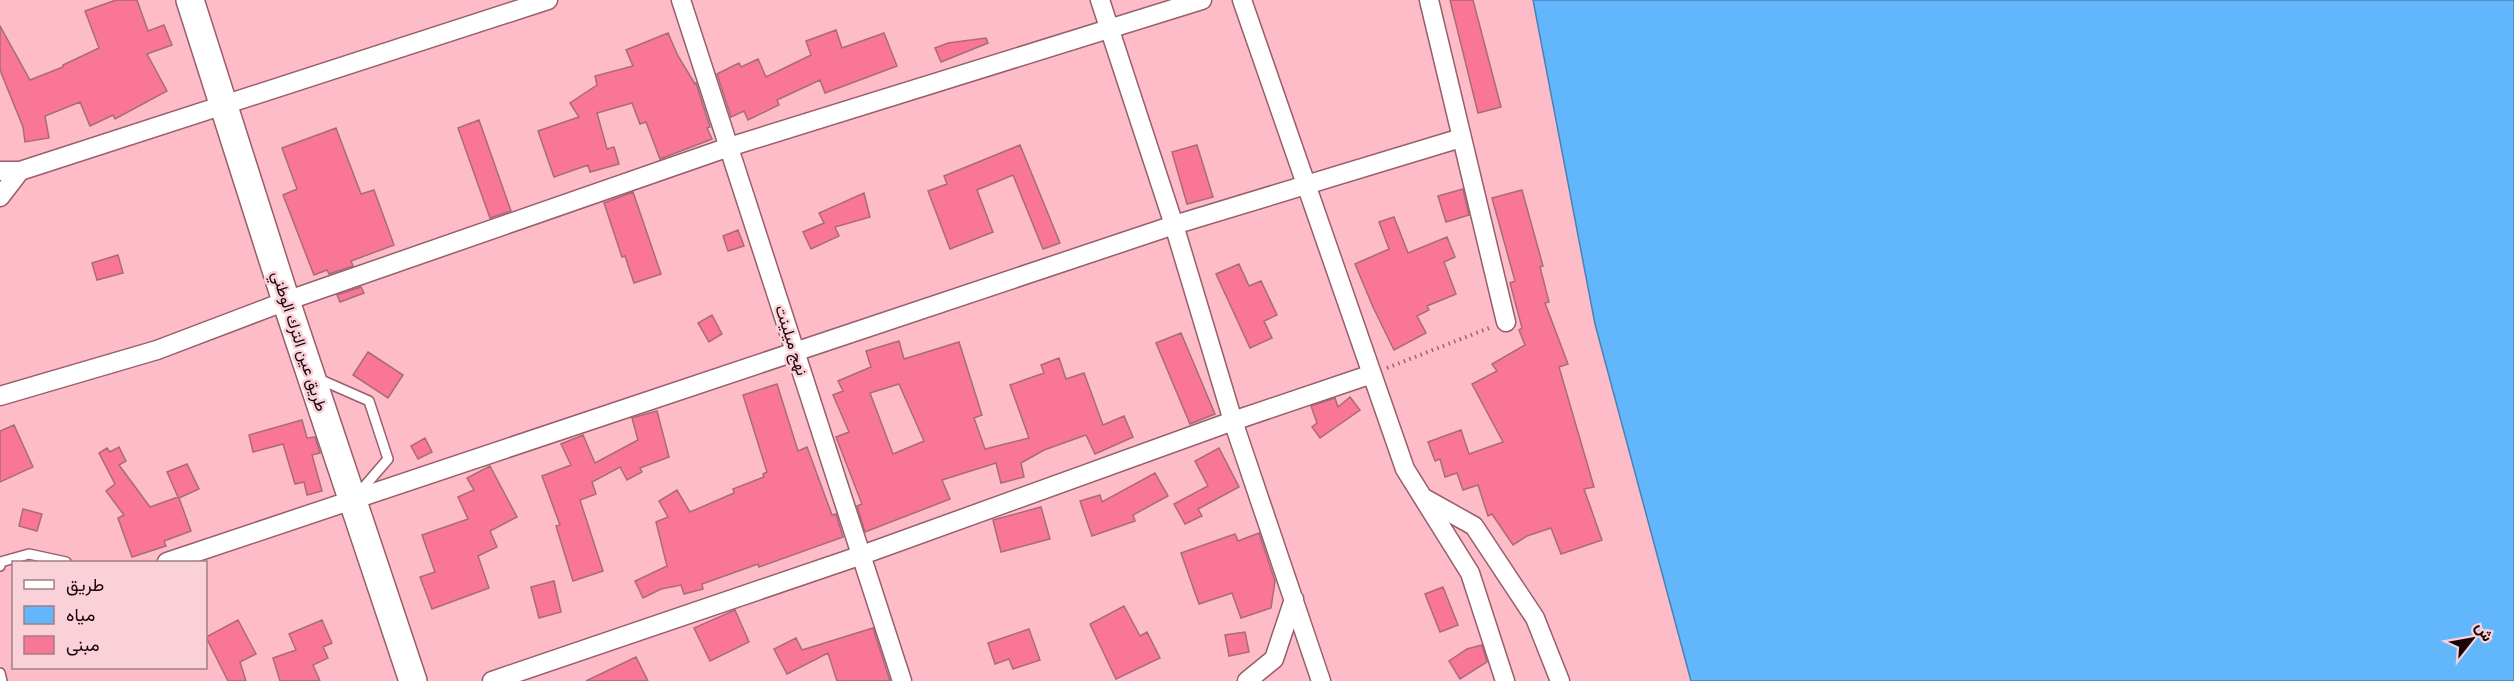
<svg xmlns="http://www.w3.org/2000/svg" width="2514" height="681" viewBox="0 0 2514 681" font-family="'IBM Plex Sans',Vazirmatn,sans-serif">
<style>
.water{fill:#62b6fb;stroke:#4c81b2;stroke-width:1.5}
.building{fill:#f97697;stroke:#a76c78;stroke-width:1.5;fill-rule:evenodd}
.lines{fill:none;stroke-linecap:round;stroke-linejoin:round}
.service-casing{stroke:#985e6a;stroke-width:12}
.minor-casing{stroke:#985e6a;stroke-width:21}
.secondary-casing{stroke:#985e6a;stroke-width:30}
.path{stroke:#956871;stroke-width:4;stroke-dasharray:1.5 4.5;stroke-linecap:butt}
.service{stroke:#fff;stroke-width:9}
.minor{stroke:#fff;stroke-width:18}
.secondary{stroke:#fff;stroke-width:27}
.labels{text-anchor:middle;stroke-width:5;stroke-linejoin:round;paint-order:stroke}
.street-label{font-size:16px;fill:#190509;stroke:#fad1d8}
</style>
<rect width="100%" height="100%" fill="#fdbcc8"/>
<path class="water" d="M1533 0H2514V681H1691L1595 324Z"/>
<path class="building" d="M116 0H137L148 31 164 25 172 45 147 54 167 91 115 119 113 115 90 126 80 102 45 116 49 138 25 142 23 127 0 70V26L30 80 63 67V65L99 48 85 11Z
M1450 0H1473L1501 107 1478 113Z
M836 30 842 48 884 33 897 66 825 93 820 80 777 100 779 105 748 120 744 111 731 117 717 74 739 63 741 67 758 59 766 77 811 55 806 41Z
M668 33 678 56 695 84 696 83 710 127 707 128 712 139 660 159 646 122 640 124 632 103 597 113 607 149 614 147 619 164 590 172 588 165 554 177 538 131 579 117 570 103 597 85 595 76 633 66 626 50Z
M986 38 988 43 941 62 935 48 948 43Z
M479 120 511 211 490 218 458 128Z
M336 128 361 194 374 190 394 245 351 261 353 266 329 274 327 270 314 275 283 195 297 189 282 148Z
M1020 145 1060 243 1043 249 1013 175 977 190 993 232 950 249 928 191 947 184 944 176Z
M1197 145 1213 197 1187 204 1172 152Z
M1463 189 1469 215 1446 222 1438 196Z
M1522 190 1543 266 1540 267 1549 302 1545 303 1568 364 1559 367 1594 487 1584 489 1602 540 1561 554 1551 528 1527 536 1513 545 1492 514 1488 516 1478 485 1463 490 1457 473 1445 477 1440 459 1435 461 1428 442 1461 430 1469 454 1503 442 1472 384 1497 371 1492 364 1525 345 1519 330 1522 328 1510 283 1515 281 1492 198Z
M633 192 661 274 634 283 625 256 622 257 604 203Z
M864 193 870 217 835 227 839 236 811 249 803 232 824 223 819 213Z
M1394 217 1408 253 1447 237 1455 257 1444 262 1456 294 1427 306 1429 310 1417 316 1426 333 1394 350 1373 307 1355 264 1389 249 1379 222Z
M738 230 744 246 728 251 723 236Z
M118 255 123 273 97 280 92 263Z
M1239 264 1249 286 1261 281 1277 315 1264 321 1272 338 1250 348 1216 274Z
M361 287 364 293 340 302 337 295Z
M712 315 722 334 709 342 698 323Z
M1181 333 1215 414 1190 424 1156 343Z
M899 341 904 359 959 342 982 415 974 418 985 449 1029 438 1010 385 1044 373 1041 365 1059 358 1066 379 1084 373 1103 425 1124 416 1133 437 1095 454 1086 435 1044 450 1021 463 1024 477 1001 483 996 463 942 480 950 499 865 532 857 506 862 504 836 437 849 432 833 395 843 391 838 381 871 367 866 351ZM899 384 924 441 893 454 870 393Z
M368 352 403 375 388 398 353 375Z
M777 384 798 451 807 447 832 515 836 514 843 537 759 567 758 564 702 584 703 589 684 594 681 585 661 589 643 598 635 581 667 566 656 522 668 517 659 501 677 490 690 512 734 493 733 489 764 477 763 474 767 472 743 395Z
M1350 397 1360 410 1320 438 1312 427 1317 423 1311 406 1335 398 1338 407Z
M657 411 669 457 640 468 642 472 627 480 620 467 592 482 596 494 580 500 603 571 573 581 556 526 560 525 542 476 571 465 561 444 583 435 595 463 638 440 632 418Z
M302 420 307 438 315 437 320 453 312 455 322 491 307 495 304 482 295 484 283 444 253 452 249 435Z
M14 425 33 467 0 482V431Z
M425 438 432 452 418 459 411 446Z
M119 447 126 461 119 465 150 507 178 497 167 472 187 464 199 489 179 498 191 531 164 541 166 546 132 557 118 518 124 515 106 491 115 484 99 453 107 448 110 452Z
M1219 448 1239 487 1198 509 1202 516 1185 524 1174 504 1208 486 1195 461Z
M490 466 517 517 490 531 497 547 478 556 489 588 432 609 420 577 435 572 422 535 468 519 458 497 474 490 467 478Z
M1155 473 1168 496 1133 515 1135 521 1092 536 1080 501 1100 495 1102 502Z
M1041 507 1050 539 1001 552 993 520Z
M23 509 42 514 37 531 19 526Z
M1259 533 1275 581 1271 608 1241 618 1232 593 1199 604 1181 553 1235 534 1238 541Z
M554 581 561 612 539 618 531 587Z
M1443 587 1458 625 1440 632 1425 594Z
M1124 606 1140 636 1147 632 1160 658 1116 679 1090 624Z
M735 610 749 642 710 661 694 628Z
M238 620 256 654 240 662 246 681H228L206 637Z
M322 620 332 643 323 647 328 658 313 665 320 681H280L273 658 296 650 289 634Z
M873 628 890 681H837L828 653 787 674 774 649 796 638 802 650Z
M1029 629 1040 660 1013 669 1009 659 995 664 988 643Z
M1245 632 1249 652 1229 656 1225 635Z
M1482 645 1487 662 1460 679 1449 661 1467 649Z
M636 657 648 681H586Z"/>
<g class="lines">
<g class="service-casing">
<path id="service" d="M319 379 369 401 388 459 357 495
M0 566 1 562 29 554 66 562
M0 673 2 681"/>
</g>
<g class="minor-casing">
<path id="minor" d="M681 0 902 681
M1100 0 1174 225 1233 421 1321 681
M1242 0 1405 469 1470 573 1505 681
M1429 0 1506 322
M0 171H20L548 0
M0 197 20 171
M0 396 157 350 286 301 729 147 1202 0
M1424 498 1474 526 1535 618 1560 681
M167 562 1174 225 1461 138
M492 681 862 555 1233 421 1372 374
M1247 681 1274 659 1294 599"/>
</g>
<g class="secondary-casing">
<path id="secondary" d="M190 0 286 301 413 681"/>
</g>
<path class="path" d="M1387 368 1489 328"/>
<use href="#service" class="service"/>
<use href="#minor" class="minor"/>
<use href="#secondary" class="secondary"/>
</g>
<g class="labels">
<g class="street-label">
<text transform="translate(792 340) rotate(72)" y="6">نهج ميلينت</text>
<text transform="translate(300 341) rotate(72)" y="6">طريق عين الترك الوطني</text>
</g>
</g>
<rect x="12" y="561" width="195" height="108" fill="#fad1d8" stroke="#a07f85" stroke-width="1.5"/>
<rect x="24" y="580" width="30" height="9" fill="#ffffff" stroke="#a07f85" stroke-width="1.5"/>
<text x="66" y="591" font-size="18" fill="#190509">طريق</text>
<rect x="24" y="606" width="30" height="18" fill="#62b6fb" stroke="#a07f85" stroke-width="1.5"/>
<text x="66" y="621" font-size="18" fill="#190509">مياه</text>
<rect x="24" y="636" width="30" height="18" fill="#f97697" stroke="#a07f85" stroke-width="1.5"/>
<text x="66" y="651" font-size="18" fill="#190509">مبنى</text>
<g transform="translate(2472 639) rotate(59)" stroke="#fad1d8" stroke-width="4.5" paint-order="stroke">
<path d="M0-4.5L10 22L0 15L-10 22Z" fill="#190509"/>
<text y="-9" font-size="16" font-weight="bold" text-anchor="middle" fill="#190509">ش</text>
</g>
</svg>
